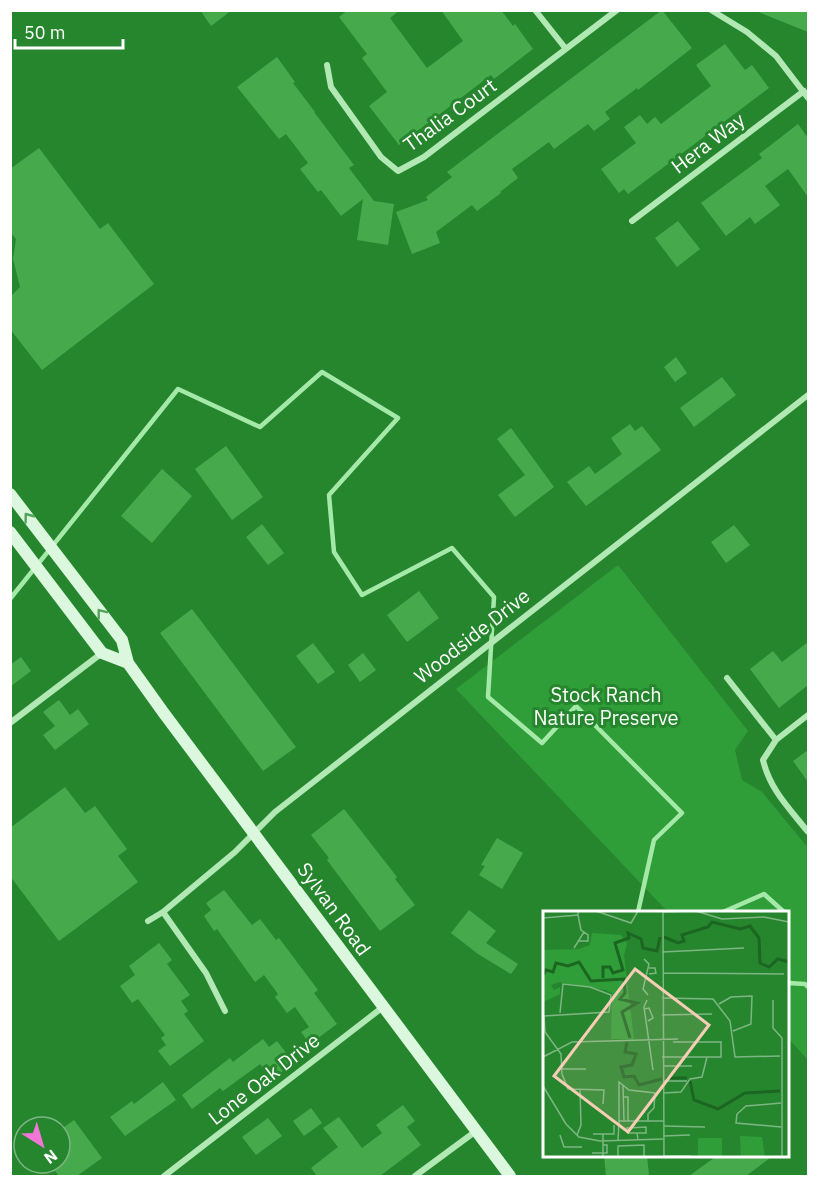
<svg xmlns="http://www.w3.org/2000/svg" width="819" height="1187" viewBox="0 0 819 1187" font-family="'IBM Plex Sans',sans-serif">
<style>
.green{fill:#309e38}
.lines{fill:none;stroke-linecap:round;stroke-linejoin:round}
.stream{stroke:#a5e9a9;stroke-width:4.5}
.building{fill:#46aa4d}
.street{stroke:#b1e8b4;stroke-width:6}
.secondary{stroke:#dbf7dd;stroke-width:12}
.oneway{stroke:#53a25a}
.labels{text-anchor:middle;stroke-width:6;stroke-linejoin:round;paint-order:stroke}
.street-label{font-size:20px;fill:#fff;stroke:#26862e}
.park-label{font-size:20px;fill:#f9fef9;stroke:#26862e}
.inset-river{fill:none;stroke:#1b6621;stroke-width:3}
.inset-road{fill:none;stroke:#7db682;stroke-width:1.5}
.view{fill:#f8cdb6;fill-opacity:0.15;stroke:#f8cdb6;stroke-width:3}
.inset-edge{fill:none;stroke:#fff;stroke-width:3}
</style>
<rect width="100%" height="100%" fill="#26862e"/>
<path class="green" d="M618 565 748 731 735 750 742 780 762 792 808 848V1060L788 1038V912H668L456 689Z"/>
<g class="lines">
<path class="stream" d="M10 599 178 389 260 427 322 372 398 418 329 495 334 552 362 595 452 548 494 597 488 697 542 743 576 706 682 813 654 840 638 912
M723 912 764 894 784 912
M788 983 805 984 808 987"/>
</g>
<path class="building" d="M200 10H232L211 26Z
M348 10H400L390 18 427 68 463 41 441 10H501L513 26 515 24 533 49 494 79 491 75 399 145 369 106 387 92 362 58 367 54 339 17Z
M662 10 692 48 638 90 637 88 605 112 610 119 594 131 588 124 554 149 549 142 512 169 518 178 500 192 501 193 477 211 472 205 436 232 440 243 412 254 396 212 428 200 426 197 452 177 447 172Z
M756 10H808V32L756 11Z
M725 44 745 70 752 65 769 88 628 194 624 189 619 193 601 169 636 143 624 127 640 115 647 124 655 117 661 124 711 86 696 65Z
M277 57 295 82 293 83 315 112H314L354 165 349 168 374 201 394 204 388 245 357 240 363 199 341 216 321 190 318 192 300 169 308 163 286 134 279 139 237 87Z
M798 124 808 138V197L788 169 765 186 780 205 755 224 750 217 726 236 701 203 762 158 759 154Z
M39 148 100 229 108 223 154 284 42 370 10 329V297L20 287 13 259 16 239 10 232V169Z
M678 221 700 249 677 267 655 238Z
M676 357 687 373 675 382 664 367Z
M722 377 736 395 694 427 680 408Z
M630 424 635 431 642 426 661 450 586 506 567 482 589 466 595 474 622 454 611 438Z
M511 428 554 487 515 517 498 495 525 475 497 439Z
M226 446 263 497 232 520 195 469Z
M162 469 192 496 152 543 121 516Z
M262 524 284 553 268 565 246 537Z
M734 525 750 545 726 563 711 542Z
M419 591 439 618 407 642 387 615Z
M192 609 296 747 263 771 160 633Z
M808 642V685L779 708 750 669 773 651 782 662Z
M313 643 335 672 318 684 296 656Z
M363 653 376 670 360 682 348 665Z
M21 657 31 671 10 687V665Z
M59 700 70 715 78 709 89 724 55 750 43 735 55 726 43 712Z
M808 750V782L793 761Z
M65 787 85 813 95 806 127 849 118 856 138 882 59 941 10 876V828Z
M344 809 397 877 395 879 415 905 380 931 327 860 329 858 311 835Z
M497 838 523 853 502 889 479 875 485 866 481 865Z
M224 890 252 925 260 919 276 940 279 938 318 990 314 993 337 1024 310 1044 301 1032 309 1027 295 1007 287 1013 275 997 278 994 264 975 255 982 217 929 214 931 204 916 211 910 206 903Z
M469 910 496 931 486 943 518 964 511 974 478 954 451 933Z
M159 943 172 960 167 964 190 995 181 1001 188 1011 184 1014 204 1041 170 1066 158 1051 166 1045 161 1038 165 1035 138 999 132 1003 120 986 135 975 129 966Z
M263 1039 269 1047 277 1041 294 1063 272 1079 260 1064 223 1091 220 1088 192 1109 182 1095 230 1058 233 1062Z
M163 1082 176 1100 125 1136 110 1117 132 1101 134 1104Z
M403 1105 415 1121 407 1127 421 1145 380 1176H317L311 1168 338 1147 323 1128 339 1117 362 1148 382 1133 376 1125Z
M311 1108 322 1123 304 1136 293 1121Z
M268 1118 282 1136 256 1155 242 1137Z
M74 1120 102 1158 77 1176H59L49 1163H60V1130Z
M604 1155H647L649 1176H606Z
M718 1155H774L746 1176H689Z"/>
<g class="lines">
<path class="street" d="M535 10 566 49
M711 10 747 32 776 56 808 98
M327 65 331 87 381 157 398 171 424 157 617 10
M632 221 804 91
M727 678 776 740
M808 715 776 740 763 760C770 790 790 809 808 832
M10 723 102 653
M163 912 206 973 225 1011
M148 921 163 912 235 852 275 812 808 395
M164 1176 383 1007
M415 1176 476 1131"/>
<path class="secondary" d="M10 494 122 640 128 663 163 712 510 1176
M10 532 102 653 128 663"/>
</g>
<defs><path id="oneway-chevron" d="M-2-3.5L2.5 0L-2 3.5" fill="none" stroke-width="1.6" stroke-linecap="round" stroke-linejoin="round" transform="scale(1.5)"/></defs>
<g class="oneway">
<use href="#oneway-chevron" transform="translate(28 517) rotate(-127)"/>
<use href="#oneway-chevron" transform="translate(101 613) rotate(-128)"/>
</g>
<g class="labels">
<g class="street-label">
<text transform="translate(450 115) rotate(-36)" y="7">Thalia Court</text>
<text transform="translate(708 143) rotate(-37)" y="7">Hera Way</text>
<text transform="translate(472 636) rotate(-38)" y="7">Woodside Drive</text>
<text transform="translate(334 909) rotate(54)" y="7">Sylvan Road</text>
<text transform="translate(264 1079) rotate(-38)" y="7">Lone Oak Drive</text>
</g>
<g class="park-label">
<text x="606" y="702">Stock Ranch<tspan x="606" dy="23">Nature Preserve</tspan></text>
</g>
</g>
<g transform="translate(543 911)">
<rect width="246" height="246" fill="#26862e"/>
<path d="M49 22 78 24 84 32 81 44 91 128H68L69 82 63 79 16 71 8 74 11 79 17 76V83L0 91V39L36 38 47 34ZM197 225 219 226 222 246H198ZM155 227H179V245H155Z" fill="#309e38"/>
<path class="inset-river" d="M121 26 135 32 141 30 139 24 165 16 169 11 197 18 207 15 216 27 217 52 226 56 235 48 246 51M0 64 3 59 10 61 13 52 25 55 36 51 48 70 81 68 82 82 77 88 94 92 79 101 87 127M60 67V56H67L70 62 80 59 72 32 86 27 85 22 98 28 100 37 114 40 117 26M84 131 82 141 93 143 89 154 78 156 81 166 91 165 96 174 119 168M123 167H144M147 170 151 189 175 198 202 182 237 180"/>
<path class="inset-road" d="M53 0 88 12 95 0M120 0 121 246M153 0 179 8 221 6 246 11M120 1 150 0M35 4 38 19 45 24V30H36M0 7 35 4V0M31 37 41 21M119 41 201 37M101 48 106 53 100 78 105 84M120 62 241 63M106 63 113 62 112 57H106M119 87 170 88 187 110 192 146 237 145M104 89 101 96 110 159M230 89V117L239 127M176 93 188 86 209 85 208 113 190 120M101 98 106 97 110 107 105 110M17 102 20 73 47 76 68 84 66 101 1 105 2 121 18 143 19 163 25 178 61 179 60 193M119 104 169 103M0 146 29 131 135 128M119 146H178V131H130M121 155H149M19 158H43M121 170H144M80 174 81 210M0 175 23 213 36 226 57 230 120 228M121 182 138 181 147 168 159 166 164 146M80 186H85V210M238 192 203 195 194 203 193 212 238 216M76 210V171L86 179 112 182 111 197 105 203V210M120 215 162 216M94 222H85L84 217 103 216V222H94L95 229M50 223H60V246M60 223H71V214M17 224 21 236H39M34 224 38 214 37 178M120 225 147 224M75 229 76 210H120M49 242H64V234H60M121 245H147M75 246V235L101 234V246M239 246V127"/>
<path class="view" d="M92 58 166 114 85 221 11 165Z"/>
<rect width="246" height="246" class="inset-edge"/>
</g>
<rect width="819" height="1187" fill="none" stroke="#ffffff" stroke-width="24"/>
<g transform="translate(42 1145) rotate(143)"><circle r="28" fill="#26862e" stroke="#7db682" stroke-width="1.5"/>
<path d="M0-4.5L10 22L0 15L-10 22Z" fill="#f176d5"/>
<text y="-9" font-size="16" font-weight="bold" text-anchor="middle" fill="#ffffff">N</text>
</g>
<path d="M15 39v9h108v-9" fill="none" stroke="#ffffff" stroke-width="3"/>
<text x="24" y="39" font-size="18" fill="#ffffff" stroke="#26862e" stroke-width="4.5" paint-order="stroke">50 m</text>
</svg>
